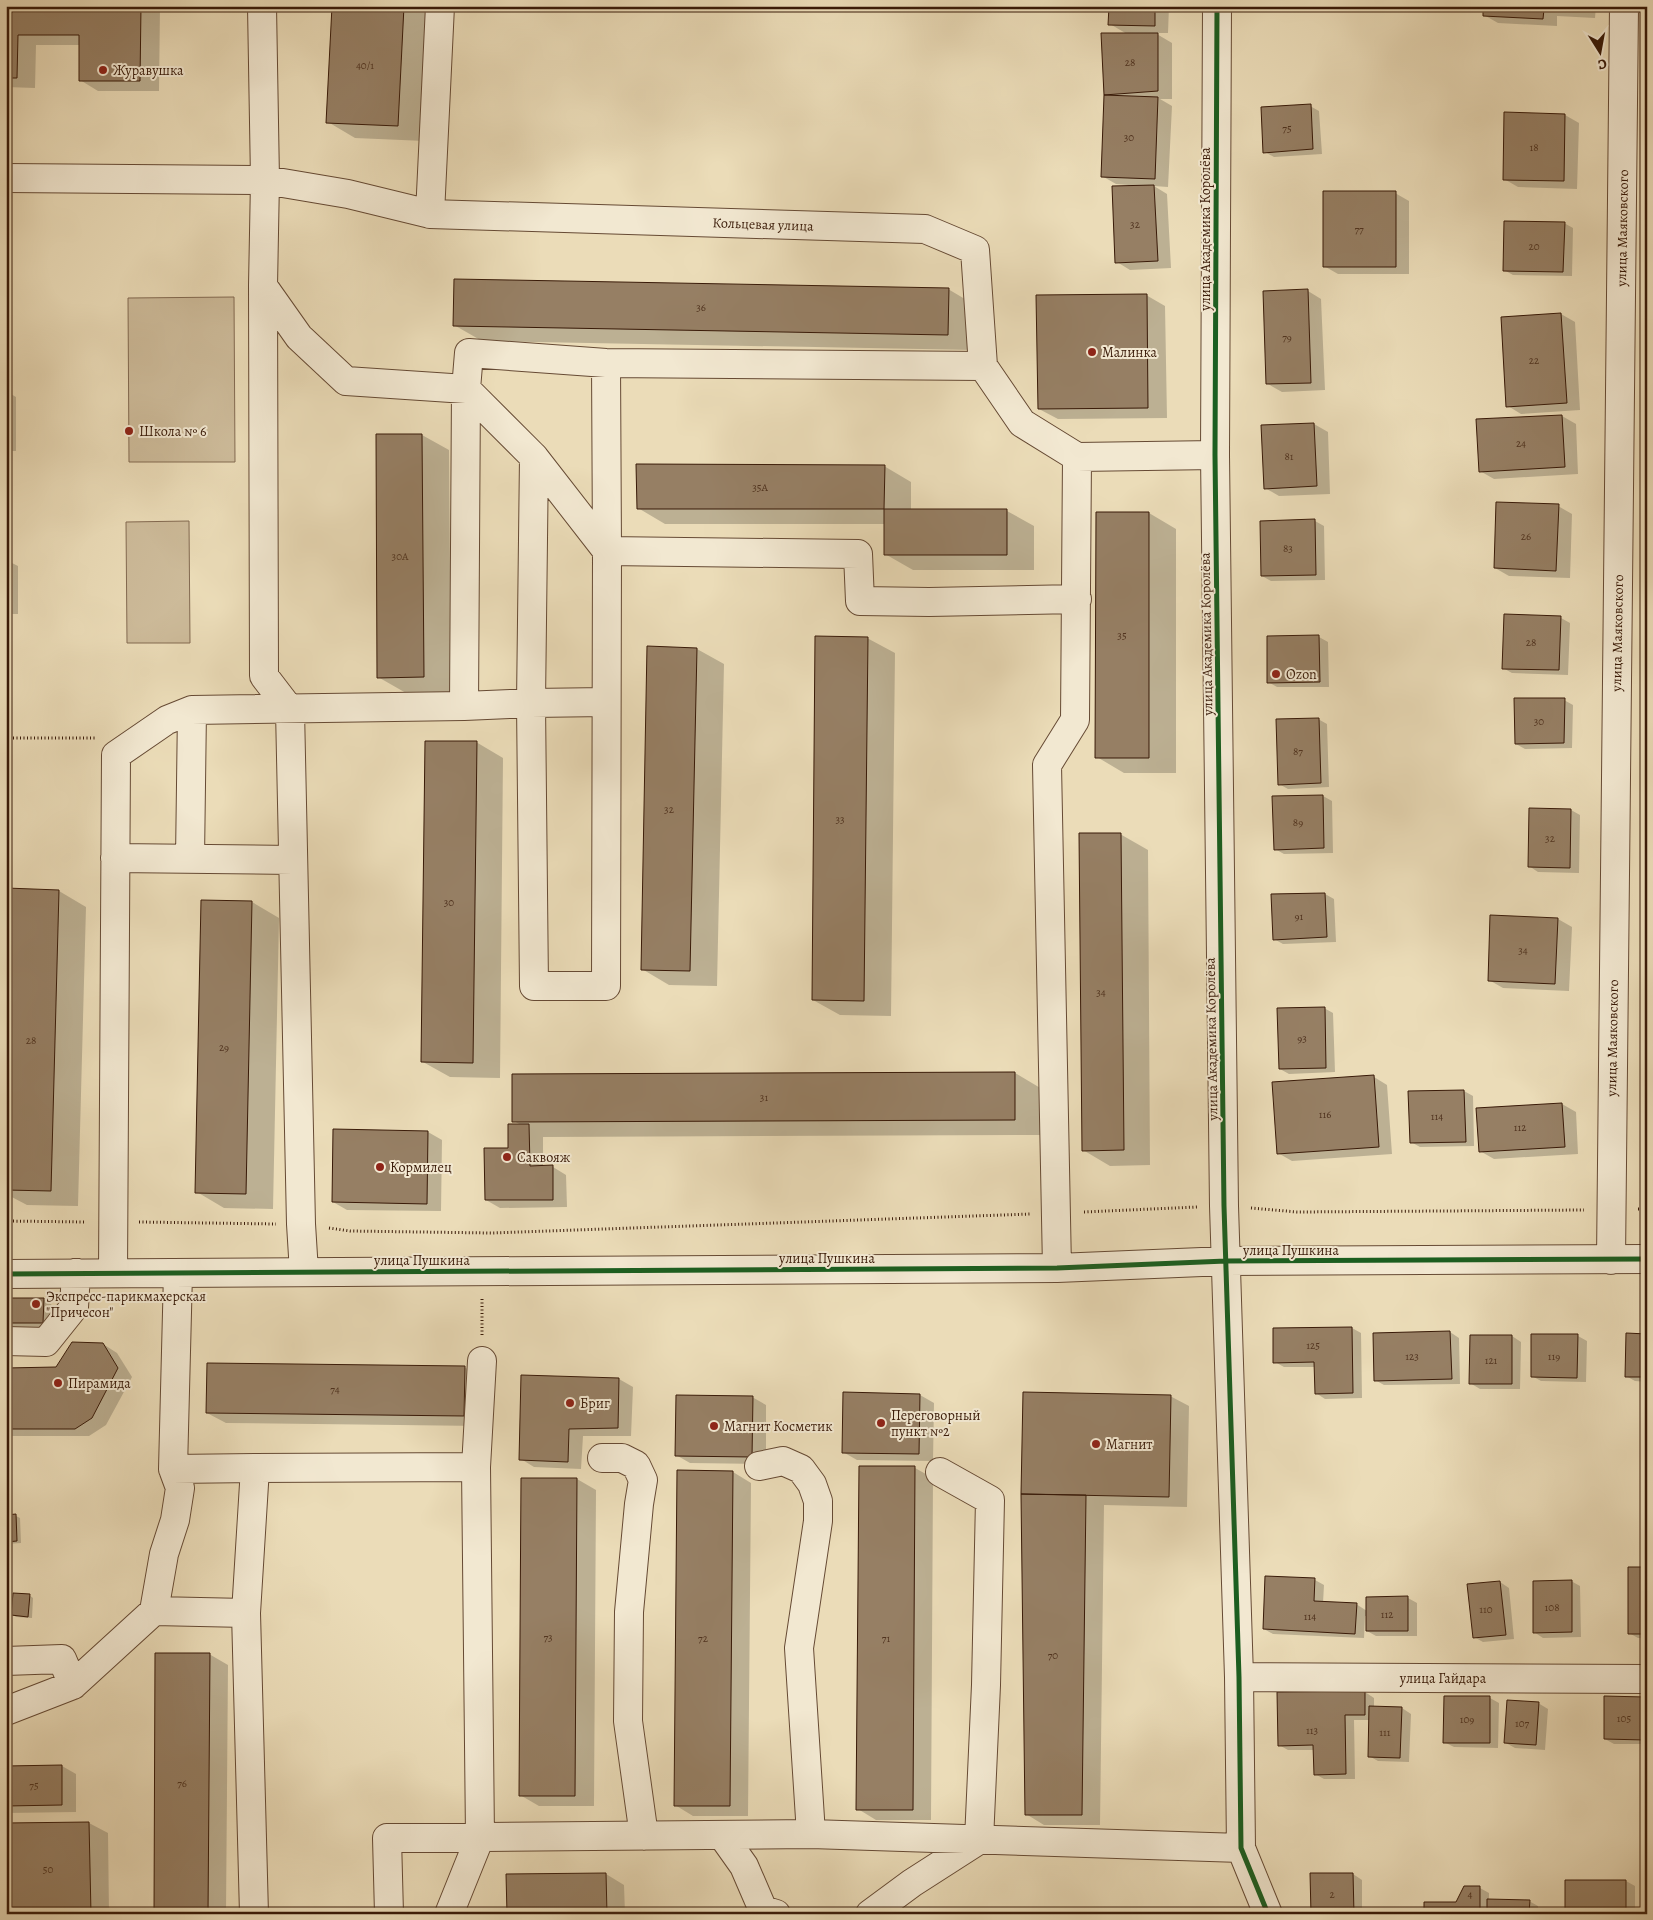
<svg xmlns="http://www.w3.org/2000/svg" width="1653" height="1920" viewBox="0 0 1653 1920" font-family="Alegreya,serif">
<style>
.green{fill:#cdbb9a;stroke:#836a51}
.shadow{fill:#0003}
.building{fill:#967f64;stroke:#391a08}
.lines{fill:none;stroke-linecap:round;stroke-linejoin:round}
.minor-casing{stroke:#664a34;stroke-width:30}
.path{stroke:#391a08;stroke-width:3;stroke-dasharray:1 2.5;stroke-linecap:butt}
.minor{stroke:#f2e8d1;stroke-width:28}
.cycleway-casing{stroke:#f2e8d1;stroke-width:8}
.cycleway{stroke:#1b5e20;stroke-width:5}
.poi-dot{fill:#8f2418;stroke:#f2e8d1;stroke-width:2}
.labels{text-anchor:middle;stroke-width:4;stroke-linejoin:round;paint-order:stroke}
.number-label{font-size:11px;fill:#50331f}
.poi-label{font-size:14px;fill:#391a08;stroke:#f2e8d1;text-anchor:start}
.street-label{font-size:14px;fill:#391a08;stroke:#f2e8d1}
</style>
<rect width="100%" height="100%" fill="#ebdcb8"/>
<filter id="stains"><feTurbulence type="fractalNoise" baseFrequency=".004" numOctaves="4"/><feColorMatrix values="0 0 0 0 .2 0 0 0 0 .09 0 0 0 0 .02 0 0 0 .5 -.17"/></filter>
<radialGradient id="worn" r=".72"><stop offset=".6" stop-color="#630" stop-opacity="0"/><stop offset="1" stop-color="#630" stop-opacity=".3"/></radialGradient>
<path class="green" d="M234 297 235 462H129L128 298Z
M189 521 190 643H127L126 522Z"/>
<path class="shadow" d="M6 6H160L159 91H98L80 80V45H36L35 88 6 87Z
M333 6H431L425 141 355 138 328 122Z
M1110 6H1169L1168 33H1155L1172 43V99H1160L1172 106 1168 187 1154 186 1167 194 1171 268 1130 270 1117 262 1128 185 1116 184 1102 176 1105 95 1127 34 1110 24Z
M1484 6H1596L1595 18 1557 16V26L1498 23 1484 15Z
M1310 106 1319 111 1322 154 1274 157 1265 152Z
M1565 115 1579 123 1577 189 1518 187 1504 179Z
M1395 193 1409 201V274H1338L1324 266Z
M1564 223 1573 228 1572 276 1513 275 1504 270Z
M948 289 975 305V350L482 341 454 325Z
M1308 291 1321 299 1325 390 1282 392 1268 384Z
M1146 295 1165 306 1167 418 1058 419 1039 409Z
M1561 314 1575 322 1580 410 1521 414 1508 406Z
M6 391 16 397V451H6Z
M1562 416 1576 424 1578 474 1494 479 1480 471Z
M1314 424 1328 432 1330 494 1279 496 1265 488Z
M422 435 449 450 451 692 406 693 378 677Z
M884 466 911 482V511H1007L1034 526V570H913L885 554 886 524H665L638 508Z
M1558 506 1572 514 1570 578 1509 576 1495 568Z
M1149 513 1176 529V773H1124L1097 757Z
M1315 521 1324 526 1325 580 1271 581 1262 576Z
M6 560 18 566V614H6Z
M1561 618 1570 623 1568 675 1512 673 1503 668Z
M1319 637 1328 642 1329 687H1277L1268 682Z
M867 638 895 653 891 1016 840 1015 813 1000Z
M697 649 724 664 717 986 669 985 642 969Z
M1564 700 1573 705 1572 748 1525 749 1516 744Z
M1318 719 1327 724 1329 787 1288 789 1279 784Z
M476 742 503 758 500 1078 450 1077 423 1062Z
M1323 796 1332 801 1333 853 1284 854 1275 849Z
M1530 809 1571 810 1580 815 1579 873 1538 872 1529 866Z
M1120 834 1148 850 1150 1165 1110 1166 1083 1150Z
M59 891 86 907 78 1206 27 1205 6 1194V935Z
M1325 894 1334 899 1336 942 1283 944 1274 939Z
M252 902 279 918 273 1209 224 1208 197 1192Z
M1558 919 1572 927 1569 991 1503 988 1489 980Z
M1324 1008 1333 1013 1335 1072 1289 1074 1280 1069Z
M1015 1073 1042 1089V1135L543 1137V1167H553L566 1175 567 1207 500 1208 486 1200 521 1125 514 1121Z
M1374 1077 1387 1085 1392 1154 1292 1161 1278 1153Z
M1464 1091 1473 1096 1474 1146 1420 1147 1411 1142 1410 1093Z
M1562 1104 1576 1112 1578 1154 1494 1159 1480 1151Z
M428 1132 442 1140 441 1211 347 1210 333 1202Z
M6 1299H43L52 1305V1328L6 1327Z
M1352 1328 1361 1333 1362 1398 1325 1399 1316 1393V1367H1284L1275 1362Z
M1450 1332 1459 1338 1460 1384 1384 1385 1375 1380 1374 1334Z
M1647 1335V1382L1635 1381 1626 1376Z
M1512 1336 1521 1342 1520 1389H1480L1470 1383Z
M1578 1336 1587 1341 1586 1382 1541 1381 1532 1376Z
M103 1344 117 1353 132 1377 106 1425 89 1436H6V1369L57 1368Z
M464 1367 483 1378 482 1426 226 1423 207 1413Z
M619 1379 633 1387 631 1436H583L581 1469 534 1467 521 1459Z
M920 1395 934 1403 933 1461 857 1460 843 1452Z
M1170 1396 1189 1406 1187 1507 1104 1505 1100 1825H1044L1026 1814 1022 1494Z
M752 1397 766 1405V1464L690 1463 676 1455Z
M915 1468 933 1478 931 1820H876L858 1809Z
M733 1472 751 1483 748 1816H693L675 1805Z
M522 1479H577L596 1490 594 1806H539L520 1795Z
M6 1516H16L20 1518 21 1543 6 1544Z
M1647 1568V1638H1638L1629 1633Z
M1266 1577 1315 1580 1324 1585 1323 1603 1356 1604 1367 1611 1408 1598 1417 1603V1636H1376L1367 1631V1616H1365L1364 1638 1273 1634 1264 1629Z
M1571 1581 1580 1586 1581 1637 1543 1638 1534 1632Z
M1500 1582 1509 1588 1514 1639 1483 1642 1474 1637Z
M29 1595 33 1598 32 1618 16 1617 12 1614Z
M209 1654 228 1665 226 1914H155Z
M1365 1692 1374 1698V1708H1402L1411 1714 1409 1762 1378 1761 1369 1756 1370 1720H1354L1355 1779H1324L1315 1774V1750H1288L1279 1745Z
M1490 1698 1499 1703 1498 1748 1454 1747 1444 1742Z
M1645 1698 1647 1699V1744H1614L1605 1739Z
M1538 1703 1548 1709 1545 1750 1515 1748 1506 1743Z
M62 1766 76 1774V1812L6 1813V1767Z
M89 1823 108 1833 109 1914H6V1825Z
M606 1874 624 1885 625 1914H508Z
M1353 1874 1362 1880V1914H1312Z
M1626 1881 1635 1886V1914H1566Z
M1465 1887 1480 1888 1489 1893V1900L1529 1901 1538 1906V1914H1425L1457 1903Z"/>
<path class="building" d="M6 6H141L140 81H79V35H18L17 78H6Z
M332 6H404L398 126 326 123Z
M1109 6H1155V26L1108 25Z
M1483 6H1582V11L1544 9 1543 19 1483 16Z
M1101 33H1158V91L1104 95Z
M1104 95 1158 97 1155 179 1101 177Z
M1311 104 1313 149 1263 153 1261 107Z
M1504 112 1565 114 1564 181 1503 180Z
M1154 185 1158 261 1115 263 1112 186Z
M1323 191H1396V267H1323Z
M1504 221 1565 222 1563 272 1503 271Z
M454 279 949 288 948 335 453 326Z
M1308 289 1311 383 1266 384 1263 291Z
M1147 294 1148 408 1038 409 1036 295Z
M1561 313 1567 403 1506 407 1501 317Z
M1562 415 1565 467 1479 472 1476 419Z
M1314 423 1317 486 1264 489 1261 425Z
M376 434H422L424 677 377 678Z
M636 464 885 465 884 509H637Z
M1496 502 1559 504 1556 571 1494 568Z
M884 509H1007V555H884Z
M1096 512H1149V758H1095Z
M1315 519 1316 575 1261 576 1260 521Z
M1504 614 1561 616 1559 670 1502 669Z
M1319 635 1320 682 1267 683V636Z
M815 636 868 637 864 1001 812 1000Z
M647 646 697 648 690 971 641 970Z
M1514 698H1565L1564 743 1515 744Z
M1319 718 1321 783 1278 785 1276 719Z
M425 741H477L473 1063 421 1062Z
M1323 795 1324 848 1274 850 1272 796Z
M1529 808 1571 809 1570 868 1528 867Z
M1079 833H1121L1124 1150 1082 1151Z
M6 888 59 890 51 1191 6 1190Z
M1325 893 1327 937 1273 940 1271 894Z
M201 900 252 901 246 1194 195 1193Z
M1490 915 1558 918 1555 984 1488 981Z
M1325 1007 1326 1068 1279 1069 1277 1008Z
M1015 1072V1120L512 1122V1074Z
M1374 1075 1379 1147 1277 1154 1272 1082Z
M1464 1090 1466 1142 1410 1143 1408 1091Z
M1562 1103 1565 1147 1479 1152 1476 1108Z
M508 1124H529L530 1166 553 1165V1200H485L484 1148H508Z
M333 1129 428 1131 427 1204 332 1202Z
M6 1298H44L43 1323H6Z
M1352 1327 1353 1393 1315 1394 1314 1362 1273 1363V1328Z
M1450 1331 1452 1379 1374 1381 1373 1333Z
M1626 1333 1647 1334V1377H1625Z
M1531 1334H1578L1577 1378 1531 1377Z
M1470 1335H1512V1384H1469Z
M72 1342 103 1343 118 1368 92 1418 75 1429H6V1368L56 1367Z
M207 1363 465 1366 464 1416 206 1413Z
M521 1375 619 1378 618 1428 569 1429 568 1462 519 1460Z
M843 1392 920 1394 919 1454 842 1453Z
M1023 1392 1171 1395 1169 1497 1021 1494Z
M676 1395 753 1396 752 1457 675 1456Z
M859 1466H915L913 1810H856Z
M677 1470 733 1471 730 1806H674Z
M521 1478H577L575 1796H519Z
M1021 1494 1086 1495 1082 1815H1025Z
M16 1514 17 1541 6 1542V1515Z
M1628 1567H1647V1634H1628Z
M1265 1576 1315 1578 1314 1601 1357 1603 1355 1634 1263 1629Z
M1572 1580V1632L1533 1633V1581Z
M1500 1581 1506 1635 1473 1638 1467 1584Z
M13 1593 30 1594 28 1617 11 1615Z
M1408 1596V1631H1366V1597Z
M155 1653H210L208 1914H154Z
M1365 1691V1715H1345L1346 1774 1314 1775 1313 1745 1278 1746 1277 1692Z
M1444 1696H1490V1743H1443Z
M1604 1696 1645 1697V1740L1604 1739Z
M1507 1700 1539 1702 1536 1745 1504 1743Z
M1369 1706 1402 1707 1400 1758 1368 1757Z
M62 1765V1805L6 1806V1766Z
M89 1822 91 1914H6V1823Z
M606 1873 607 1914H507L506 1874Z
M1310 1873H1353L1354 1914H1311Z
M1565 1880H1626V1914H1565Z
M1464 1886H1480V1914H1424V1902H1456Z
M1487 1899 1530 1900 1529 1914H1487Z"/>
<g class="lines">
<g class="minor-casing">
<path id="minor" d="M262 6 265 180 263 286 264 676 290 710 301 1224 304 1272
M1217 6 1215 455 1224 1206 1239 1677 1241 1848 1268 1914
M6 178 265 180 348 194 430 214 925 229 975 250 983 366
M430 214 440 6
M263 286 299 337 346 381 466 389 534 457 531 703 534 986H606L607 551 534 457
M606 363 607 551 858 554 860 601 929 602 1077 599
M464 706 531 703 606 702
M115 858 293 860
M190 859 192 710
M1611 1260 1624 6
M1057 1268 1047 765 1075 720 1077 457 1215 455
M113 1273 116 755 167 720 192 710 464 706 466 389 469 353 606 363 983 366 1022 423 1077 457
M178 1273 173 1469 255 1468 246 1613 254 1914
M6 1274 1057 1268 1226 1261 1647 1259
M6 1341 46 1342 74 1307 76 1273
M602 1458H622L636 1465 643 1480 639 1504 629 1612 628 1721 644 1836
M759 1466 783 1461 801 1469 812 1484 818 1501V1521L799 1648 811 1834
M255 1468 476 1467
M154 1611 164 1554 175 1520 180 1488 173 1469
M6 1661 62 1659 73 1685
M1239 1677 1647 1679
M6 1711 73 1685 154 1611 246 1613
M722 1835 744 1866 763 1910 776 1914
M389 1914 387 1838 811 1834 1241 1848
M449 1914 480 1837 476 1467 482 1361
M870 1914 912 1883 979 1840 986 1685 990 1500 940 1472"/>
</g>
<path class="path" d="M6 738H95
M1251 1208 1297 1212 1584 1210
M1638 1209H1647
M1084 1212 1197 1207
M6 1221 86 1222
M139 1222 276 1224
M329 1228 350 1231 491 1233 1030 1214
M482 1299V1335"/>
<use href="#minor" class="minor"/>
<g class="cycleway-casing">
<path id="cycleway" d="M1217 6 1215 455 1224 1206 1239 1677 1241 1848 1268 1914
M6 1274 1057 1268 1226 1261 1647 1259"/>
</g>
<use href="#cycleway" class="cycleway"/>
</g>
<g class="poi-dot">
<circle cx="103" cy="70" r="5"/>
<circle cx="1092" cy="352" r="5"/>
<circle cx="129" cy="431" r="5"/>
<circle cx="1276" cy="674" r="5"/>
<circle cx="507" cy="1157" r="5"/>
<circle cx="380" cy="1167" r="5"/>
<circle cx="36" cy="1304" r="5"/>
<circle cx="58" cy="1383" r="5"/>
<circle cx="570" cy="1403" r="5"/>
<circle cx="881" cy="1423" r="5"/>
<circle cx="714" cy="1426" r="5"/>
<circle cx="1096" cy="1444" r="5"/>
</g>
<g class="labels">
<g class="number-label">
<text x="1130" y="66">28</text>
<text x="365" y="69">40/1</text>
<text x="1287" y="132">75</text>
<text x="1129" y="141">30</text>
<text x="1534" y="151">18</text>
<text x="1135" y="228">32</text>
<text x="1359" y="233">77</text>
<text x="1534" y="250">20</text>
<text x="701" y="311">36</text>
<text x="1287" y="341">79</text>
<text x="1534" y="364">22</text>
<text x="1521" y="447">24</text>
<text x="1289" y="460">81</text>
<text x="760" y="491">35А</text>
<text x="1526" y="540">26</text>
<text x="1288" y="552">83</text>
<text x="400" y="560">30А</text>
<text x="1122" y="639">35</text>
<text x="1531" y="646">28</text>
<text x="1539" y="725">30</text>
<text x="1298" y="755">87</text>
<text x="669" y="813">32</text>
<text x="840" y="823">33</text>
<text x="1298" y="826">89</text>
<text x="1550" y="842">32</text>
<text x="449" y="906">30</text>
<text x="1299" y="920">91</text>
<text x="1523" y="954">34</text>
<text x="1101" y="996">34</text>
<text x="1302" y="1042">93</text>
<text x="31" y="1044">28</text>
<text x="224" y="1051">29</text>
<text x="764" y="1101">31</text>
<text x="1325" y="1118">116</text>
<text x="1437" y="1120">114</text>
<text x="1520" y="1131">112</text>
<text x="1313" y="1349">125</text>
<text x="1412" y="1360">123</text>
<text x="1554" y="1360">119</text>
<text x="1491" y="1364">121</text>
<text x="335" y="1393">74</text>
<text x="1552" y="1611">108</text>
<text x="1486" y="1613">110</text>
<text x="1387" y="1618">112</text>
<text x="1310" y="1620">114</text>
<text x="548" y="1641">73</text>
<text x="703" y="1642">72</text>
<text x="886" y="1642">71</text>
<text x="1053" y="1659">70</text>
<text x="1624" y="1722">105</text>
<text x="1467" y="1723">109</text>
<text x="1522" y="1727">107</text>
<text x="1312" y="1734">113</text>
<text x="1385" y="1736">111</text>
<text x="182" y="1787">76</text>
<text x="34" y="1789">75</text>
<text x="48" y="1873">50</text>
<text x="1332" y="1898">2</text>
<text x="1470" y="1898">4</text>
</g>
<g class="poi-label">
<text x="113" y="75">Журавушка</text>
<text x="1102" y="357">Малинка</text>
<text x="139" y="436">Школа № 6</text>
<text x="1286" y="679">Ozon</text>
<text x="517" y="1162">Саквояж</text>
<text x="390" y="1172">Кормилец</text>
<text x="46" y="1301">Экспресс-парикмахерская<tspan x="46" dy="16">"Причесон"</tspan></text>
<text x="68" y="1388">Пирамида</text>
<text x="580" y="1408">Бриг</text>
<text x="891" y="1420">Переговорный<tspan x="891" dy="16">пункт №2</tspan></text>
<text x="724" y="1431">Магнит Косметик</text>
<text x="1106" y="1449">Магнит</text>
</g>
<g class="street-label">
<text transform="translate(763 224) rotate(2)" y="5">Кольцевая улица</text>
<text transform="translate(1622 228) rotate(-89)" y="5">улица Маяковского</text>
<text transform="translate(1205 229) rotate(-90)" y="5">улица Академика Королёва</text>
<text transform="translate(1617 633) rotate(-89)" y="5">улица Маяковского</text>
<text transform="translate(1206 634) rotate(-91)" y="5">улица Академика Королёва</text>
<text transform="translate(1612 1038) rotate(-89)" y="5">улица Маяковского</text>
<text transform="translate(1211 1039) rotate(-91)" y="5">улица Академика Королёва</text>
<text x="1291" y="1255">улица Пушкина</text>
<text x="827" y="1263">улица Пушкина</text>
<text x="422" y="1265">улица Пушкина</text>
<text x="1443" y="1683">улица Гайдара</text>
</g>
</g>
<rect width="1653" height="1920" fill="none" stroke="#ebdcb8" stroke-width="25"/>
<rect x="8" y="8" width="1638" height="1905" fill="none" stroke="#391a08" stroke-width="2.5"/>
<rect x="12" y="12" width="1628" height="1895" fill="none" stroke="#391a08"/>
<g transform="translate(1600 52) rotate(169)" stroke="#f2e8d1" stroke-width="4" paint-order="stroke">
<path d="M0-4L9 19L0 12L-9 19Z" fill="#391a08"/>
<text y="-8" font-size="14" font-weight="bold" text-anchor="middle" fill="#391a08">С</text>
</g>
<rect width="100%" height="100%" filter="url(#stains)"/>
<rect width="100%" height="100%" fill="url(#worn)"/>
</svg>
